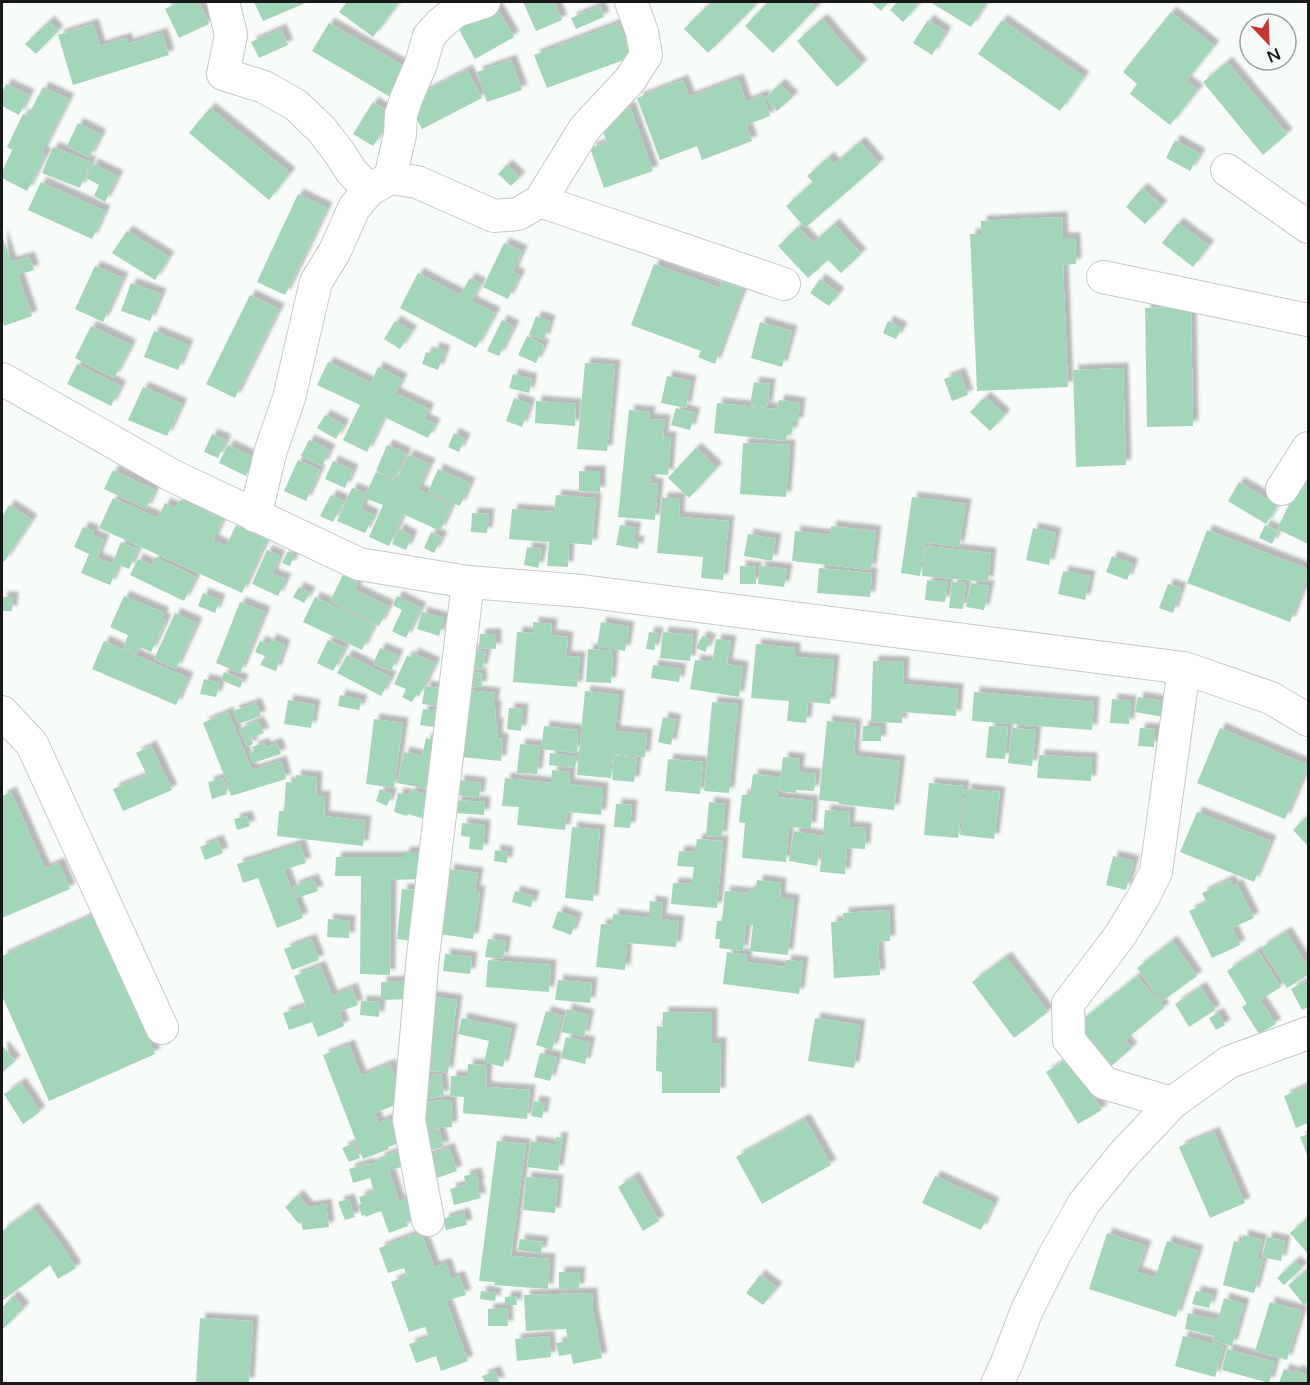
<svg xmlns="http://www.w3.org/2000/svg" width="1310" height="1385" viewBox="0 0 1310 1385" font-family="'Varela Round',sans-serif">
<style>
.building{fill:#a3d6b8;filter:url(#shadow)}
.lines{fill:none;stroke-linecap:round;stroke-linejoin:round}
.minor-casing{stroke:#c5c9c7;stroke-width:34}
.minor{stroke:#fff;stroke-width:32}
</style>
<defs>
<filter id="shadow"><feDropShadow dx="5.5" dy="-5.5" stdDeviation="1.5" flood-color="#0004"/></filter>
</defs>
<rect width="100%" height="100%" fill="#f8fcf9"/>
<path class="building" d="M180 2H199L209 24 179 38 165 9Z
M254 2H308L263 21Z
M347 2H399L373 37 339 12Z
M523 2H554L562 20 536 31Z
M711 2H750L755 6 708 53 684 29Z
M768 2H810L816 8 773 53 745 26Z
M871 2H889L881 11Z
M897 2H913L918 5 903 22 890 10Z
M930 2H987L971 27Z
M495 5 514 37 475 59 457 26Z
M600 6 604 17 576 29 571 18Z
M1171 12 1214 46 1186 81 1198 90 1170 125 1130 94 1137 84 1123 72Z
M822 19 862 65 837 87 797 41Z
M928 20 946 32 932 55 913 43Z
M1002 20 1084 77 1060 111 978 54Z
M49 21 58 31 36 54 25 44Z
M329 23 409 69 392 98 312 51Z
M619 23 632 57 547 88 534 55Z
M93 24 100 46 126 38 128 44 162 33 169 55 73 85 58 35Z
M281 29 288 45 259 58 251 42Z
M511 60 522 90 487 102 477 72Z
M1227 62 1287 134 1263 155 1203 82Z
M467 70 482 98 422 129 407 101Z
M738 79 746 102 763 95 770 116 746 125 752 141 702 160 697 146 660 160 637 98 683 80 689 97Z
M6 84 29 95 19 115 2 106V92Z
M780 84 793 97 777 111 765 98Z
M43 87 69 99 42 152 46 154 27 191 2 178V172L12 150 7 147 23 114 28 116Z
M373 102 393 115 373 146 353 134Z
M630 107 653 171 604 188 590 148 607 142 601 126 615 121 613 113Z
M210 108 290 173 269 200 189 133Z
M78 123 101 135 89 158 67 146Z
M1175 140 1200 154 1190 171 1166 158Z
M860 142 879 164 805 228 786 206 813 182 807 176 829 157 834 164Z
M53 147 91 162 80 188 42 173Z
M93 164 118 176 105 202 94 196 99 185 86 178Z
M507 165 520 177 511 186 498 174Z
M41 182 105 211 92 239 28 210Z
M1142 188 1162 206 1145 224 1126 207Z
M298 194 327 208 285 295 257 282Z
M1062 217 1063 238H1075L1076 264 1063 265 1068 387 977 391 970 234H981V221Z
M1178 223 1209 246 1193 267 1162 243Z
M834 224 861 254 841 273 828 260 808 278 778 246 798 227 813 243Z
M127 231 169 257 155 280 112 253Z
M2 235 11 262 29 257 34 270 18 275 32 316 4 326 2 319Z
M504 243 522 251 513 272 520 275 508 299 483 287Z
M654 264 720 288 722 281 743 289 715 364 698 357 701 351 631 325Z
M95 266 123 278 103 322 75 309Z
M418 273 460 295 470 278 481 284 471 301 495 313 476 348 400 308Z
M820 279 839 293 829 306 810 293Z
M131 283 161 294 150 321 121 311Z
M250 295 279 309 235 398 206 384Z
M1191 307 1193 426 1147 427 1145 308Z
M536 316 550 321 544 340 529 335Z
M502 320 514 326 499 356 487 351Z
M395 321 412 331 400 349 384 339Z
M888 321 902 328 896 339 883 333Z
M760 322 792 331 782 367 751 358Z
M91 326 131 345 114 378 75 358Z
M154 331 188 345 178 370 144 357Z
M527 336 544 345 536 363 518 355Z
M434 347 445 351 438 370 422 364 426 352 432 354Z
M328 362 371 383 378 367 402 379 395 393 429 409 424 419 435 424 428 438 384 417 367 452 343 440 360 405 317 385Z
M585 363 615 365 607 451 577 449Z
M77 364 121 386 111 406 67 384Z
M1123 368 1126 465 1076 467 1073 370Z
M960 373 968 395 952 401 944 379Z
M513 374 532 379 529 393 509 388Z
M667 376 691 381 686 408 661 403Z
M754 382 770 384 767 407 750 405Z
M143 387 182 404 167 436 128 420Z
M985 397 1005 415 990 431 970 412Z
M514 398 530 404 522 427 506 421Z
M779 400 800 403 798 423H793L792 433H787L786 441 714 433 717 403 777 409Z
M536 401 576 404 575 426 535 423Z
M676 408 695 413 690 430 671 425Z
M629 410 650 412 649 419 665 420 663 437H671L668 475 651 474 650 483 658 484 655 520 618 517Z
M325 415 344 425 336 439 317 428Z
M454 433 465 439 459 452 448 447Z
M212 434 226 440 218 458 204 452Z
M309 440 330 450 322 466 301 456Z
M743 443 790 445 786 497 740 494Z
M228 445 255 458 246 476 219 463Z
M387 445 406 453 395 479 376 471Z
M696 448 717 468 689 498 668 478Z
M408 455 430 464 418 490 452 505 440 531 403 514 389 546 369 537 383 505 364 498 376 472 396 481Z
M298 460 320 470 306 501 284 491Z
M333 461 353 470 345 488 325 479Z
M1308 466V544L1277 529Z
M438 469 470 483 460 506 428 492Z
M113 470 155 490 146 509 104 489Z
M579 471H600V492L579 491Z
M1239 482 1277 505 1266 524 1228 501Z
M352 488 365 493 362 499 365 500 361 509 374 515 365 533 337 521Z
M331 495 344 501 333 522 320 516Z
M556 495 596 498 592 545 569 543 568 567 547 566 549 542 509 539 512 509 554 512Z
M912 497 966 504 959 547 925 542 920 576 901 573Z
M113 498 158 518 165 503 175 508 180 500 223 519 213 540 226 546 236 525 267 539 242 593 99 528Z
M662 498H680L679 517 729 521 723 580 701 578 703 557 657 553Z
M9 505 32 520 4 562 2 560V517Z
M472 513 489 514 487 533 471 532Z
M620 525 636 528 633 541H639L638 549 616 545Z
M1265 525 1278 531 1272 544 1259 538Z
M831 526 876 531 871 570 792 561 795 531 830 535Z
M83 527 94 531 92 535 104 540 97 558 112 564 121 542 138 549 129 569 119 565 110 585 81 573 89 554 74 547Z
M1033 528 1056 533 1049 565 1026 560Z
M399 529 412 536 406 550 392 544Z
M1207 530 1308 569V575L1290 622 1187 583Z
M431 532 442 537 434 553 424 548Z
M748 534 776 539 772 561 744 556Z
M925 546 991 553 988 582 922 576Z
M527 547 542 549 538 568 524 565Z
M267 550 280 556 272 574 286 579 278 596 252 584Z
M288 551 295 554 290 566 282 563Z
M1112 556 1133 564 1127 580 1106 572Z
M155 557 196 577 184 601 130 575 138 559 151 565Z
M740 566 756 567V584H740Z
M760 566 787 569 784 587 758 584Z
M819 568 872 573 870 597 817 593Z
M1063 571 1090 576 1085 600 1058 594Z
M343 575 358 583 355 590 389 606 379 626 330 601Z
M927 580 948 582 945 602 925 600Z
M952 582 966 583 963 609 949 608Z
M971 583 989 586 984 610 966 607Z
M1168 584 1181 588 1173 613 1159 608Z
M299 587 310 593 304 603 293 597Z
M203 593 220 600 215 613 198 606Z
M124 596 164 613 161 618 166 620 151 652 140 647 137 654 123 648 128 635 110 627Z
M397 596 421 608 406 638 392 631 402 610 393 605Z
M2 597H13L12 611H2Z
M315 597 374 625 362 650 303 622Z
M240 602 265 612 240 673 216 663Z
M422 612 444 618 439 636 417 629Z
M175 613 197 623 176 669 154 659Z
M533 622 552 624 551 635 568 637 566 656 580 657 577 687 513 682 517 632 533 633Z
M601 622 629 627 625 651 597 646Z
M649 632 658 633 654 650 646 649Z
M663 632 693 635 690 661 660 658Z
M480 634H496V649L479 648Z
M702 636 711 640 705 652 696 648Z
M271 639 285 645 276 671 260 665 265 656 255 652 260 641 269 645Z
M716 639 731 641 727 664 743 667 739 697 690 689 695 660 712 662Z
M328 640 345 648 333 671 317 663Z
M104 641 188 678 176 705 92 669Z
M756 644 795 648V657L834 660 830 704 808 702 806 723 787 721 789 701 751 698Z
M380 648 398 655 391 671 373 664Z
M473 649 486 652 482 670 469 668Z
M588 649 613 651 611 683 586 682Z
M413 653 435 663 419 696 416 695 412 702 402 697 406 689 394 684 407 656 411 658Z
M347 655 391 677 381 696 337 673Z
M873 661 904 662 903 684 958 689 956 716 902 712V723L871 722Z
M653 665 681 669 679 682 651 678Z
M224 672 243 680 240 688 221 680Z
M481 672 482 686 468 688 467 674Z
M204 679 220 683 216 697 200 694Z
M425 686 446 689 444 707 422 704Z
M466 690 495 693 493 706H496L495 723H498L497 738 503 739 501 761 460 757Z
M585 691 619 695 615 731 647 734 645 757 613 754 611 778 577 775Z
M974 692 1094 702 1092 730 972 721Z
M340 695 362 700 359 710 338 706Z
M1138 697 1167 702 1164 717 1135 712Z
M1112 699 1131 701 1129 724 1110 723Z
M288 700 315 705 311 728 284 724Z
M712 702 738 704 729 793 704 791Z
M256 703 261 716 238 724 233 711Z
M509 708 523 709 521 731 507 729Z
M423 709 443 712 440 728 420 725Z
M228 712 252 770 281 761 286 779 231 796 226 780 203 723Z
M663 717 676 720 671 745 658 742Z
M374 719 403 723 394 788 366 784Z
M258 721 264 733 251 738 253 744 247 747 239 729Z
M827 721 856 724 854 756 900 761 894 810 839 804V802L819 800Z
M544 726 578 730 577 753 541 749Z
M863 726H881V741H862Z
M989 726 1008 727 1005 759 986 758Z
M1012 728 1036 730 1032 766 1008 763Z
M1140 728 1155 729 1154 747 1138 746Z
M1220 728 1308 765 1285 819 1197 783Z
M426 738 445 742 434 790 397 783 404 752 422 756Z
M264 743 265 747 277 743 281 754 253 763 249 752 254 751 252 747Z
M520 744 540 746 537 774 517 773Z
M151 746 172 790 123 811 113 789 147 775 136 753Z
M550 753 577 757 575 768 549 765Z
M614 755 637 758 634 782 612 780Z
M1039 755 1092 758 1091 781 1037 778Z
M783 757 800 759 798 772 816 774 814 791 796 790V793L779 791Z
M668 759 703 762 700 794 665 791Z
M552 770 570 772 569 784 603 788 601 815 567 812 565 830 517 825 519 807 502 806 505 778 551 783Z
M753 774 780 777 777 797 813 801 811 828 789 827 786 862 742 858 745 823 739 822 742 795H750Z
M296 775 317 777 316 796H325L324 816 366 821 363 846 277 836 279 811H284L286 782 295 783Z
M223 778 227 794 212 799 208 782Z
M459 780 481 783 479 798 457 795Z
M929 783 964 786 958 838 924 835Z
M380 789 392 794 387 806 376 801Z
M966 789 1000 792 994 839 960 835Z
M411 790 437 798 431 821 408 814 407 816 394 812 398 793 410 795Z
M11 792 45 869 59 863 70 889 2 918V796Z
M456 800 485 802 484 815 455 813Z
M709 802 725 804 722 837 706 836Z
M616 804 632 805 630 828 614 827Z
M825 810 850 812 849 827 866 828 865 849 847 848 845 874 820 872Z
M1197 812 1271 841 1254 882 1180 852Z
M1308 815V846L1293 830Z
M247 816 250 826 237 830 234 819Z
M462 823 485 825 483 850 469 849 470 837 461 836Z
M572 827 600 830 593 901 565 898Z
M794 831 822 836 817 866 789 861Z
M697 839 723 841 717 908 671 904 673 883 692 884 694 867 677 866 679 851 695 852Z
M218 840 223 853 205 860 200 847Z
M300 844 306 863 284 870 303 918 277 928 258 878 243 883 237 864Z
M495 850 508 852 507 863 494 861Z
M404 852H421V879L391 880 390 975 360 974 361 876H335L336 857H404Z
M1113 856 1134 861 1126 890 1106 885Z
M449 869 478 873 475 891H480L473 939 440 934Z
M313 879 318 891 297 898 293 886Z
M757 880 781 883 780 898 794 900 788 955 750 951 753 925H746L743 951 719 948 720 939H715L717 921H722L725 891 749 893 750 889 757 890Z
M1230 880 1233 887 1237 884 1254 918 1232 928 1240 945 1212 958 1189 911 1207 903 1202 893Z
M402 889 426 891 420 942 397 939Z
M515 891 534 896 531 907 512 902Z
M650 901 663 903 661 919 679 921 676 947 627 943 625 970 596 967 601 924 612 925 613 914 649 918Z
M889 910 890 941 878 942 880 975 834 978 831 922 844 921 843 913Z
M558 911 577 918 571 935 552 928Z
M94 915 155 1054 49 1101 2 996V956Z
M328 919 350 921 349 938 327 937Z
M1286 932 1308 967V975L1287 988 1261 948Z
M311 939 319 960 292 970 284 949Z
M488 939 506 941 503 959 485 957Z
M1172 941 1197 976 1161 1002 1137 968Z
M1258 951 1281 987 1260 1000 1276 1024 1259 1034 1242 1007 1247 1004 1227 971Z
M727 952 747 955 746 962 785 967 786 960 803 962 799 994 723 984Z
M445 954 472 957 470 974 443 971Z
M1006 957 1048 1012 1014 1038 972 982Z
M488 960 551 965 549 992 486 987Z
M320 966 332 996 352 988 358 1005 339 1012 344 1026 318 1037 312 1022 289 1030 283 1013 306 1006 294 976Z
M1137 976 1164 1008 1125 1040 1132 1048 1109 1068 1075 1026Z
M558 980 592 983 590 1003 555 1000Z
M1308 980V1007L1302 1010 1291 989Z
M410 981 411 999 381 1000V982Z
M1201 987 1215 1010 1189 1027 1175 1004Z
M428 996 457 1000 448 1073 419 1069Z
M361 1001 380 1002 379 1017 360 1015Z
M567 1009 589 1015 584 1037 561 1032Z
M546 1011 562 1016 552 1050 536 1045Z
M663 1012 712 1013V1043H721L720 1093H662V1072L656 1071 657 1026 663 1027Z
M1218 1013 1225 1025 1216 1030 1209 1018Z
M462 1018 512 1029 503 1067 484 1062 489 1041 458 1034Z
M815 1018 860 1025 854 1068 808 1061Z
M566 1037 590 1042 585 1064 561 1058Z
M2 1045 15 1061 2 1073Z
M349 1045 361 1076 390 1064 405 1101 375 1113 378 1123 390 1118 399 1143 388 1147 389 1149 363 1159 323 1055Z
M540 1053 557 1057 550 1081 534 1077Z
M1070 1058 1102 1110 1078 1124 1046 1072Z
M468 1064 487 1065 486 1087 530 1090 527 1119 463 1113 464 1097 450 1096 451 1076 467 1077Z
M441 1074 444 1096 419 1099 416 1077Z
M21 1083 40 1112 23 1124 4 1094Z
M1308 1086V1123L1296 1128 1284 1096Z
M451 1100 452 1127 417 1130 415 1102Z
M534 1101 545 1103 542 1118 531 1116Z
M805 1119 831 1165 762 1204 736 1157Z
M439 1129 444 1147 417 1153 414 1136Z
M1214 1132 1245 1203 1210 1218 1179 1147Z
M1308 1134V1157L1300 1137Z
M556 1137 563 1138 558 1171 527 1167 531 1141 555 1145Z
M497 1141 526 1144 511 1256 550 1259 548 1289 494 1285 495 1282 479 1281Z
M354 1143 360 1158 349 1162 342 1148Z
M449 1148 457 1171 428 1181 421 1158Z
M398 1151 404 1166 389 1171 399 1201 411 1197 418 1217 406 1221 408 1226 389 1233 381 1211 365 1217V1215L362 1216 358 1205 361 1204 359 1197 374 1192 370 1178 353 1183 349 1169 368 1163 369 1165 380 1161 379 1158Z
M476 1173 479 1184 477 1185 481 1198 454 1205 450 1189 466 1184 464 1176Z
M935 1176 994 1203 981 1230 922 1203Z
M526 1177 558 1180 555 1213 523 1210Z
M634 1177 659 1221 643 1231 618 1187Z
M298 1195 308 1207 326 1204 329 1227 303 1230 301 1222 299 1224 285 1207Z
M349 1199 355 1217 345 1220 338 1202Z
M33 1208 62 1246 76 1268 58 1279 50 1265 2 1301V1231Z
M464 1213 467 1225 446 1230 443 1219Z
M1305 1220 1308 1224V1254L1290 1233Z
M421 1232 434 1267 446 1263 451 1279 459 1276 466 1295 446 1301 468 1361 441 1371 436 1356 416 1363 409 1344 429 1338 425 1327 409 1332 391 1282 407 1276 404 1268 388 1273 379 1248Z
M1107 1233 1146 1246 1137 1272 1155 1278 1167 1241 1198 1251 1176 1317 1089 1289Z
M1243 1235 1262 1240 1257 1259 1263 1260 1254 1293 1223 1285 1234 1241 1242 1243Z
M1267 1237 1285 1241 1281 1261 1262 1257Z
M520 1239 543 1242 541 1253 518 1250Z
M1295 1261 1302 1268 1284 1285 1277 1278Z
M1308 1269V1302L1304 1305 1288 1285Z
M559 1272H580L579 1289H559Z
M760 1275 777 1288 763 1305 746 1293Z
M481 1291 496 1293 495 1301 480 1299Z
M1196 1291 1213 1295 1209 1308 1192 1304Z
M592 1293 593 1312 602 1358 573 1364 571 1354 559 1356 556 1343 568 1341 566 1329 526 1331 524 1295Z
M13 1296 24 1308 2 1330V1308Z
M516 1296 517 1305H505V1297Z
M1224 1298 1244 1304 1232 1346 1212 1341 1214 1336 1185 1329 1188 1313 1218 1320Z
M1270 1302 1302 1311 1287 1360 1255 1351Z
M507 1308 508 1326H488V1309Z
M200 1318 253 1321 249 1383H196Z
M549 1336 551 1357 517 1361 515 1339Z
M1183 1336 1224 1346 1215 1377 1175 1366Z
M1227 1349 1275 1362 1269 1383 1222 1370Z
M1284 1369 1295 1373 1296 1370 1308 1376 1307 1383H1279Z
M495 1371 500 1383H485L482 1376Z"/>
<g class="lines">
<g class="minor-casing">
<path id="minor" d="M223 2 231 35 223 74 264 87 296 105 322 130 341 155 351 171 369 190
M1227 170 1308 227
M390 178 400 135 401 115 406 99 421 64 429 36 440 24 456 11 484 2
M540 201 784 284
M1103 277 1308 320
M2 379 173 476 359 564 468 582 582 591 1184 668 1271 698 1308 720
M1282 489 1308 448
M255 516 271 450 289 398 316 282 335 251 354 208 369 190 390 178 417 182 494 216 518 214 540 201 585 128 630 80 646 55 642 32 631 2
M2 712 32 744 162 1028
M1172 1103 1104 1083 1069 1040 1068 1004 1119 937 1143 898 1156 872 1184 668
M428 1220 409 1120 423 956 468 582
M997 1384 1006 1365 1027 1310 1054 1256 1084 1203 1123 1155 1172 1103 1229 1062 1308 1033"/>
</g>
<use href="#minor" class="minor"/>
</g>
<rect width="1310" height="1385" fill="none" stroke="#181918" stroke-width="6"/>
<g transform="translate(1268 42) rotate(157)"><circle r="28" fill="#f8fcf9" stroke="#9ea19f" stroke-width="1.5"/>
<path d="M0-4.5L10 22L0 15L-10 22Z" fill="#c5382f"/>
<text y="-9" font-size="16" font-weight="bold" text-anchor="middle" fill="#181918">N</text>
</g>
</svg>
